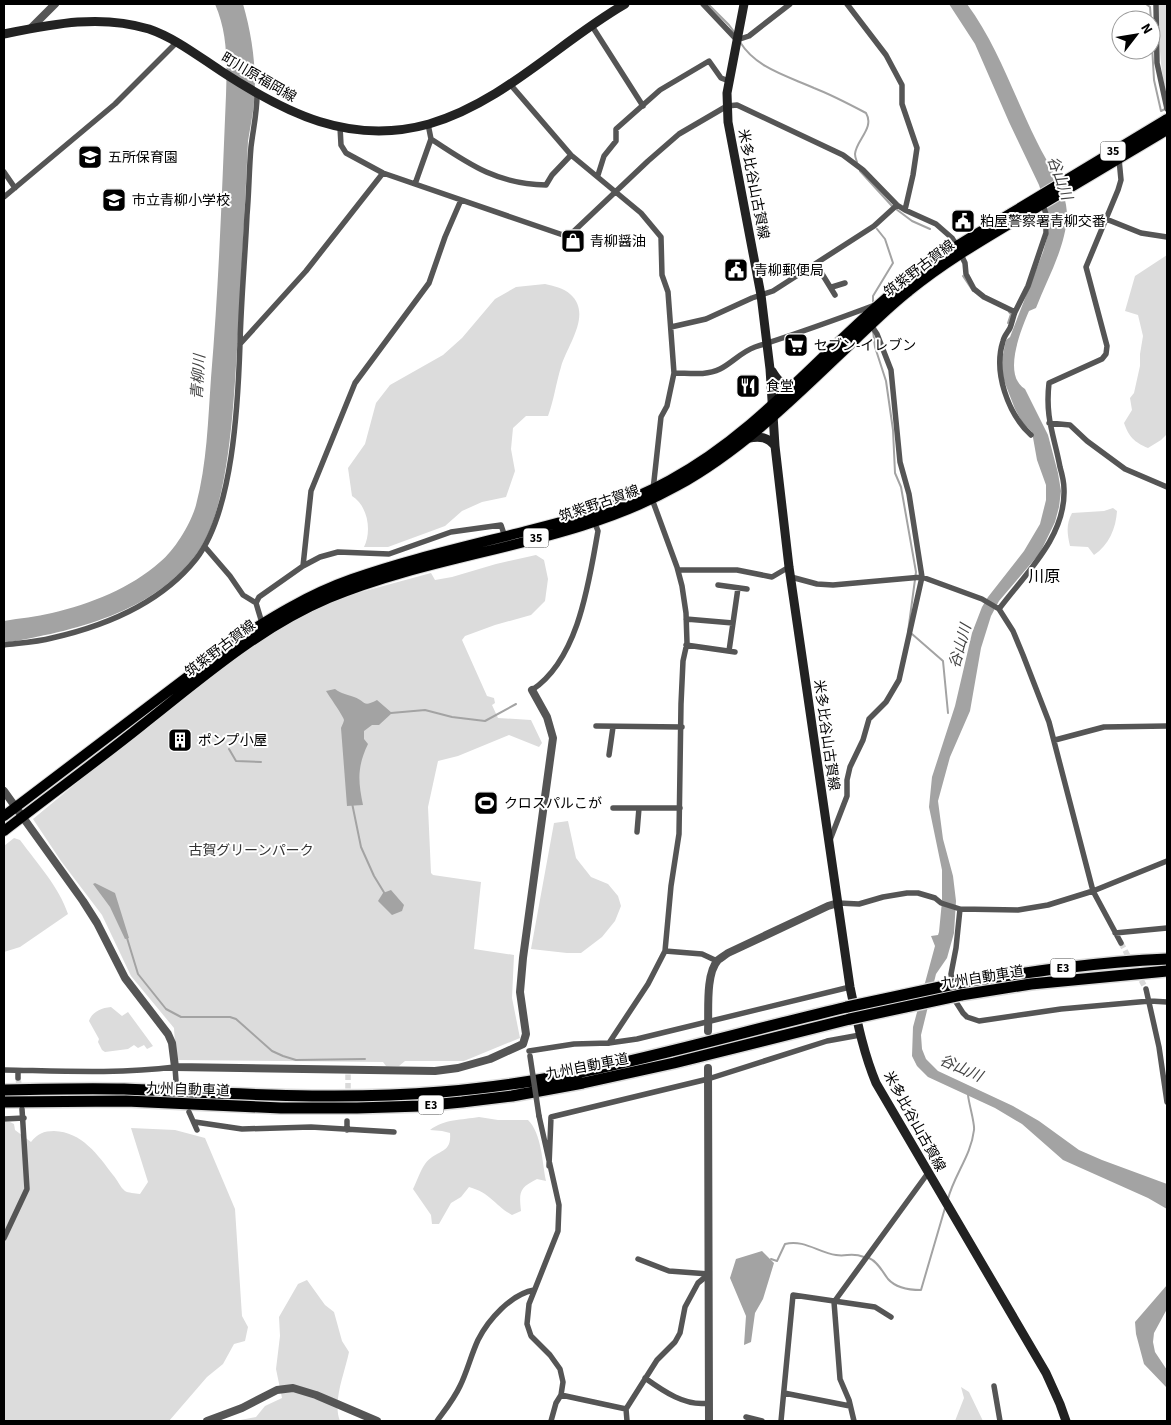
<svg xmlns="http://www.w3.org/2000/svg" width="1171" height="1425" viewBox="0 0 1171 1425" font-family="'Source Sans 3','Noto Sans JP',sans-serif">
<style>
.green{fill:#dcdcdc}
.water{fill:#a3a3a3}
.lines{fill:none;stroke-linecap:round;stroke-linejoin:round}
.stream{stroke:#a3a3a3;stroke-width:2}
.minor-tunnel{stroke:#d9d9d9;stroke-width:5.5;stroke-dasharray:5.5 3;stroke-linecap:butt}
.primary-casing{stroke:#dbdbdb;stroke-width:12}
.motorway-casing{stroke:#dbdbdb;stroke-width:14}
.minor{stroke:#555;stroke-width:5.5}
.tertiary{stroke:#555;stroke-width:8}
.secondary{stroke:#222;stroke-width:9}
.primary{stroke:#000;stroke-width:10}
.motorway{stroke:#000;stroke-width:11}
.motorway-bridge-casing{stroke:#dbdbdb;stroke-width:14;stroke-linecap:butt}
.minor-bridge{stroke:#555;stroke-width:5.5}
.motorway-bridge{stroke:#000;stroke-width:11}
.labels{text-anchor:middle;stroke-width:4;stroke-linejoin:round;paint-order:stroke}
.shield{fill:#fff;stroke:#4c4c4c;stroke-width:1}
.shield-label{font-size:12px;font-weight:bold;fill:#000}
.street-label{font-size:14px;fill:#000;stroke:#fff}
.poi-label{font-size:14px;fill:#000;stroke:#fff;text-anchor:start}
.park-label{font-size:14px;fill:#333;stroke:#fff}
.water-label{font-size:15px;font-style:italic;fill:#444;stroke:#fff}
.quarter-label{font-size:16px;fill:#000;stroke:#fff}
</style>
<rect width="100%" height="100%" fill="#fff"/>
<path class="green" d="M1159 4H1167V98C1159 66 1159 36 1159 4Z
M1167 255V434L1161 440 1148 448C1134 442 1129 437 1124 423L1132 410 1130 398 1134 393 1140 366V354L1143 336 1138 315 1125 311 1135 276Z
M545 284C553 286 564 288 570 294 593 314 567 345 561 367 556 383 554 400 548 416H526L513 428 511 449 515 471 506 497 482 502 462 511 445 526 388 547H364C372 531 368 506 352 496L348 468 365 444 376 403 390 385 443 355 462 338 495 299 516 287Z
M1113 508 1117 511C1116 528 1109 545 1094 555L1088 547 1070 546C1067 533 1066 524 1072 513L1104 511Z
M536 555 544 560 548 579 545 601 531 615 495 625 465 636 462 640 487 696 494 698 495 703 492 705 498 718 531 720 542 743 539 747 509 735 458 756 438 761 428 807 431 873 433 875 481 882 474 949 514 955 512 998 520 1038 464 1061H405L399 1066H386L383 1062 176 1060 174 1028 131 976 102 915 61 861 33 819 138 732 247 647 328 601 431 573 435 580 452 577 496 564Z
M568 821 576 858 591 877 608 884 618 896 621 906 615 921 602 937 581 953H567L531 949 554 823Z
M14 838 20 840C37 863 59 887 68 914L20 947 4 952V846Z
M111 1007 122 1016 128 1012 153 1046 147 1049 144 1045 138 1048 134 1045 128 1049 105 1052 102 1050 98 1042 99 1039 89 1021C92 1012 101 1008 111 1007Z
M479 1117 498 1120H528C542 1134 542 1162 546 1181L537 1179C519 1188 519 1192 521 1211L512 1215C494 1205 491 1193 469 1187L461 1197 451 1203 439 1224H432L431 1215 413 1189C417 1181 420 1171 425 1164 436 1149 452 1155 450 1133L442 1131 430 1130C444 1119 462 1120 479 1117Z
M4 1122H10L14 1124 15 1130 31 1142C37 1134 44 1131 54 1131 82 1132 98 1155 113 1175 117 1179 120 1187 125 1191 128 1193 135 1193 140 1194L148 1182 131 1128 175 1130 205 1138 235 1209 242 1316 248 1327 245 1341 234 1344 223 1364 207 1377 169 1421H4Z
M307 1280 325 1305 334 1312 342 1341 349 1352C345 1372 332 1402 340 1421H235L256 1417 265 1406 282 1398 276 1369 280 1336 279 1317 298 1284Z
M961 1387 969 1392 983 1421H955L964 1398Z"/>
<path class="water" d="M215 4H243C252 35 257 69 254 102 253 115 250 128 248 141 245 205 242 269 238 334 234 391 231 506 198 552 154 613 74 631 4 643V621C20 618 36 617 52 613 90 604 131 588 160 562 175 550 191 523 196 505 207 464 208 420 211 378 219 284 222 189 226 95 227 63 228 34 215 4Z
M949 4H967C998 46 1014 96 1037 142 1048 165 1067 189 1067 215 1066 247 1047 279 1036 308L1029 311C1021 330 1002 375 1025 389L1048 435 1058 473 1061 491 1059 507 1055 522 1040 553 999 601 991 616 981 648 970 711 950 757 938 801 943 839 953 876 956 901 954 933 947 958 936 974 921 1035 922 1049 926 1059 938 1071 1013 1106 1039 1121 1079 1150 1102 1160 1167 1184V1209L1148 1198 1063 1160 1022 1124 995 1108 928 1077 917 1066 912 1056 913 1027 935 946 931 936 938 935 939 932 942 901V870L929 807 932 777 955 706 972 633 982 607 988 597 1024 551 1040 524 1046 500V485L1037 460 1032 432 1022 422 1015 409 1003 378 1001 364 1006 340 1010 337 1043 252 1049 231 1048 213 1039 185 1009 122 975 44Z
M335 689C342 694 346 694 354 697 366 701 362 708 377 700L392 713 379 725H372L364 731V739L368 744C357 767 358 781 363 805L347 806 341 728C342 726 344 721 344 720 344 717 329 696 326 691Z
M95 883 115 893 129 938 125 939 110 907 93 884Z
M391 890 404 905 402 911 392 915 378 901 383 893Z
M762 1251 774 1263 763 1299 755 1313 751 1342 744 1345 746 1316 730 1278 736 1259Z
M1167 1285V1309L1154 1333 1153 1342 1155 1352 1167 1370V1388L1144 1364 1136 1334 1135 1322Z"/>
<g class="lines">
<path class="stream" d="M708 4 729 25 735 33
M1146 4 1150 7 1151 20
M1151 28 1154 80 1161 111 1165 109
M740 42C756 68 787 76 814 88 832 95 849 104 866 113 875 128 856 140 855 154 855 157 856 159 857 162
M860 171 892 206
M896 209 912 221 930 229
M963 276 973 291
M873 304V296L893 263 885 239 877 229
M1008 323 1011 314 1009 312
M873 331 875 347 886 381 893 430 895 473 901 487 916 572 908 632
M912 634 943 661 948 713
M391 713 425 710 452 717 485 721 516 704
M229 749 236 761 261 762
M352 803 361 847 374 876 385 894
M127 938 138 974 166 1009 181 1017H230L236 1019 272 1051 283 1056 296 1060 365 1059
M948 1199C954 1175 971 1156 974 1130 975 1123 969 1105 968 1095
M869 1258C878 1262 882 1271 888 1279 896 1288 909 1290 921 1290L945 1208
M771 1259 777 1261 785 1244C804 1239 819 1253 836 1255 847 1257 851 1252 864 1257"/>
<path class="minor-tunnel" d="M1121 943 1146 989
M18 1078 22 1104
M348 1097V1069"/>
<g class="primary-casing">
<path id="primary" d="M4 816 232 643C270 618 309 594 352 579 409 559 468 546 526 531 575 519 625 505 670 480 761 431 824 348 903 284 937 256 975 235 1013 212 1064 181 1116 150 1167 119
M4 831C49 796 96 762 141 726 201 679 258 628 329 598 441 551 570 546 677 486 746 448 801 391 858 337 875 321 891 305 909 291 948 259 993 234 1036 208 1080 182 1123 156 1167 130"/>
</g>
<g class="motorway-casing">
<path id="motorway" d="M1167 120V124
M959 983C1028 972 1097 962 1167 959
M961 995 1031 984 1167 971
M4 1090C44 1089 84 1088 124 1089 229 1093 335 1101 441 1092 486 1088 532 1082 576 1073 668 1054 757 1028 847 1007
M4 1102 126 1101 281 1108H357L421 1106 462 1102 512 1096 583 1083 674 1063 850 1019"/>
</g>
<path class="minor" d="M703 4 737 40 749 36 790 4
M847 4 886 55 902 85V104L917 148 913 175 905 210
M1156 4 1157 63 1167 109
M592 26 643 106
M510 84 571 155 641 213 661 237 662 275 668 292 674 373 667 406 661 417 652 499 677 567 682 586 686 613 687 643 683 661 681 704 679 834 671 886 665 951 648 984 609 1043
M340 127 341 145 346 153 383 173 563 235 570 234 573 232 648 161 679 134 727 106 737 105 843 155 863 170 897 205 905 210 936 224 952 238 957 246 965 263 966 274 974 289 984 297 1015 312C1013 317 1012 323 1010 328 1008 332 1004 336 1003 341 993 372 1008 414 1031 435
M431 139C470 165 497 184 546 185L552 175 571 155
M4 172 15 188
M598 175 604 156 616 141V129L660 90 709 61 721 78 729 81
M415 184 431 139 428 124
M4 197 115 104 177 42
M1106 219 1141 233 1167 237
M816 264 835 295
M832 287 845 283
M1015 312 1028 286 1046 233V214L1043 205
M671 327 706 319 752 298 773 291 874 226 897 205
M240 344 306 271 383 173
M674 373C689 373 706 376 720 369 732 363 741 352 755 347 796 334 835 320 875 305
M1049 423 1070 425 1087 441 1125 469 1167 487
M205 547 230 576 243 595 256 603
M303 566 320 557 338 552 389 554 451 532 501 525 505 537
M678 570H737L772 577 789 567
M791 577 817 584 833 585 922 577 982 599 999 609 1013 631 1023 655 1049 722 1093 891 1121 943
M718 585 747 589
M999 609C1025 574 1066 537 1064 489 1064 482 1062 474 1060 467 1054 435 1045 418 1049 383L1102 359 1106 354 1107 346 1086 267 1118 190 1121 180 1119 159
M686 619 733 623
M262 623 256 603 259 597 303 566 311 491 355 383 429 283 445 237 461 200
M4 645C20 643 37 642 52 638 105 626 161 603 196 559 233 512 238 404 240 344 241 301 245 258 247 215 249 193 249 170 251 147 253 130 257 113 257 95
M686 645 735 652
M729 651 738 588
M532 690C579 659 589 581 598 531L594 521
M596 726 682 727
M1055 740 1104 727 1167 726
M609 755 613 727
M613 808H680
M637 832 639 808
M830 840 847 796V780L850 767 863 740 869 719 886 702 899 680 922 577 909 494 900 462 891 370 877 334 871 325
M838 903 859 904 883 897 907 893H918L935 898 941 903 960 909 1018 910 1048 905 1093 891 1167 861
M960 909 956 948 951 974 956 1002 963 1013 967 1017 979 1021 1061 1009 1150 1001 1167 1002
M1115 933 1167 928
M665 951 702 954 717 961
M1146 989 1159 1047 1167 1102
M529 1051 574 1044 609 1043 637 1039 850 987
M4 1070C61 1071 118 1074 175 1067L176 1081
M18 1078V1071
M189 1112 197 1130
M539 1116 559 1205 558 1231 529 1304 527 1324 531 1336 550 1355 560 1369 563 1382 561 1395 556 1403 551 1421
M4 1119 24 1118
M195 1122 242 1129 311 1127 394 1132
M347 1130V1121
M549 1166 551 1117 708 1079 827 1041 860 1035
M4 1238 27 1189 22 1109
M638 1259 669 1271 709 1274
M645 1378C663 1391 686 1407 709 1403
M994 1386 1000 1421
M784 1393 850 1406
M561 1395 626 1409 627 1421
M626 1409 657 1360 675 1342 680 1333 685 1307 698 1283 709 1274
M746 1417 762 1421
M437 1421C445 1410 454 1399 460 1386 467 1372 471 1355 478 1340 488 1320 511 1294 534 1290
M781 1421 793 1295 875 1307 891 1317
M854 1421 849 1400 840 1379 834 1302 928 1173"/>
<path class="tertiary" d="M31 28 55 4
M4 791 83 901 97 923 125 978 168 1034 172 1043 175 1067 435 1071 458 1068 490 1059 523 1044 526 1034 520 992 523 958 553 738 547 717 532 690
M708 1031C709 1013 705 974 718 960 721 958 725 955 728 953L828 906 838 903
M708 1068 709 1421
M207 1421 242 1408 277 1390 293 1388 316 1395 377 1421"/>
<path class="secondary" d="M744 4 727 93 728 122 761 295 770 369 775 446 789 567 850 987C857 1020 863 1052 876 1083L1046 1373 1060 1404 1066 1421
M4 34C53 24 100 14 149 29 175 38 198 56 221 71 285 113 350 146 429 124 504 102 559 42 625 4
M772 371C778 381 782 386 795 384
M749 438C760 436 768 437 775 446"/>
<use href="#primary" class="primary"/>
<use href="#motorway" class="motorway"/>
<g class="motorway-bridge-casing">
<path id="motorway-bridge" d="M847 1007 959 983
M850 1019 961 995"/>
</g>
<path class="minor-bridge" d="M530 1056 539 1116"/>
<use href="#motorway-bridge" class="motorway-bridge"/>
</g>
<defs>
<g id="school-square" transform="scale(1.25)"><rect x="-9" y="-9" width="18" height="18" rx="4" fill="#000" stroke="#fff"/><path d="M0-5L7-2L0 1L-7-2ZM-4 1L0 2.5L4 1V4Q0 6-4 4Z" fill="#fff"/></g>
<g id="civic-square" transform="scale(1.25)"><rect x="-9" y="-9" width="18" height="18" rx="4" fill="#000" stroke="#fff"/><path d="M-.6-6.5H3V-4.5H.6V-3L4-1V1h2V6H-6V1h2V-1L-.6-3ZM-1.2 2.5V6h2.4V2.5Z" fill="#fff"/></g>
<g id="shop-square" transform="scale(1.25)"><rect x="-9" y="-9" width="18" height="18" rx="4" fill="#000" stroke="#fff"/><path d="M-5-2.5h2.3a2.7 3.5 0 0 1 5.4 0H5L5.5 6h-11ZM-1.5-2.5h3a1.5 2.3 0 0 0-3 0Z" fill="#fff"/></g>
<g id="supermarket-square" transform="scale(1.25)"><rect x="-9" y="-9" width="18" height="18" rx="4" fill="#000" stroke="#fff"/><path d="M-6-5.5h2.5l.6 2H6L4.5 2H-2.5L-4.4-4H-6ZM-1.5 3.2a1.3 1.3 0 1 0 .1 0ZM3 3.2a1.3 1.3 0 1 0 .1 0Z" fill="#fff"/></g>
<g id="restaurant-square" transform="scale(1.25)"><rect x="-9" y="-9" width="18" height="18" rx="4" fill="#000" stroke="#fff"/><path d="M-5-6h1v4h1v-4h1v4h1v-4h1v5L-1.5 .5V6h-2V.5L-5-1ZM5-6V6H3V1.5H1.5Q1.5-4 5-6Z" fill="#fff"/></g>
<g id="building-square" transform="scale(1.25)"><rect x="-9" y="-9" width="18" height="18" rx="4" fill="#000" stroke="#fff"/><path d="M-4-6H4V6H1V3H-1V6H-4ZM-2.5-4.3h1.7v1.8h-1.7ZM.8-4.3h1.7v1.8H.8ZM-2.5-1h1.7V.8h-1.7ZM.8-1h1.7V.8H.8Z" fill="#fff"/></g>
<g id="stadium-square" transform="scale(1.25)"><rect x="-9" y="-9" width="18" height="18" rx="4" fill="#000" stroke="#fff"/><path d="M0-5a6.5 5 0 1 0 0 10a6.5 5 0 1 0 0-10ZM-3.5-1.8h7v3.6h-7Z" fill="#fff"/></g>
</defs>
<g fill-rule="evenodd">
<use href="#school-square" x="90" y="157"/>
<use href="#school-square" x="114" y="200"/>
<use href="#civic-square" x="963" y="221"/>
<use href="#shop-square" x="573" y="241"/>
<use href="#civic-square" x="736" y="270"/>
<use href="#supermarket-square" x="796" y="345"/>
<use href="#restaurant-square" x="748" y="386"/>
<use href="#building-square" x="180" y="740"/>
<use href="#stadium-square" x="486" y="803"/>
</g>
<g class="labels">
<g class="shield">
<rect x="1100.5" y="141.5" width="25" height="19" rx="4"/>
<rect x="523.5" y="528.5" width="25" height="19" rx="4"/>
<rect x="1050.5" y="958.5" width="25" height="19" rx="4"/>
<rect x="418.5" y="1095.5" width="25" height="19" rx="4"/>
</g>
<g class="shield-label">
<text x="1113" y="155">35</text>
<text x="536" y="542">35</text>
<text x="1063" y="972">E3</text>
<text x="431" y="1109">E3</text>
</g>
<g class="street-label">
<text transform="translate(259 77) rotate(30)" y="5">町川原福岡線</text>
<text transform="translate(754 184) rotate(79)" y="5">米多比谷山古賀線</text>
<text transform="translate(919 268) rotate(-37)" y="5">筑紫野古賀線</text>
<text transform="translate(599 503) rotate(-19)" y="5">筑紫野古賀線</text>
<text transform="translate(220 648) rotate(-37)" y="5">筑紫野古賀線</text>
<text transform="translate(827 735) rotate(82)" y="5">米多比谷山古賀線</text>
<text transform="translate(982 977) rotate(-9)" y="5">九州自動車道</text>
<text transform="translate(587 1066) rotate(-11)" y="5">九州自動車道</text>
<text transform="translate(188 1089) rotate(2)" y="5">九州自動車道</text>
<text transform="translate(915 1121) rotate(61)" y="5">米多比谷山古賀線</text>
</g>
<g class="poi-label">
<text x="108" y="162">五所保育園</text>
<text x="132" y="205">市立青柳小学校</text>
<text x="980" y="226">粕屋警察署青柳交番</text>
<text x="590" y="246">青柳醤油</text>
<text x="754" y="275">青柳郵便局</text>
<text x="814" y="350">セブン-イレブン</text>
<text x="766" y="391">食堂</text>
<text x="198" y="745">ポンプ小屋</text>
<text x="504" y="808">クロスパルこが</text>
</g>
<g class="park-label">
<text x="251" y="855">古賀グリーンパーク</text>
</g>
<g class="water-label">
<text transform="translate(1060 178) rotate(70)" y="5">谷山川</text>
<text transform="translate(198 377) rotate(-86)" y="5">青柳川</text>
<text transform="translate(960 646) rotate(-74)" y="5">谷山川</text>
<text transform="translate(961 1068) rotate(24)" y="5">谷山川</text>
</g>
<g class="quarter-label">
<text x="1044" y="582">川原</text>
</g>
</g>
<rect width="1171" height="1425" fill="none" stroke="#000000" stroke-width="10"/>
<g transform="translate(1136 35) rotate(59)"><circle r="24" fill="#ffffff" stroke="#999999"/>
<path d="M0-4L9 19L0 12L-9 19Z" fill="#000000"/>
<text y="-8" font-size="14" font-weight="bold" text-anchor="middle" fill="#000000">N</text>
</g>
</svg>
